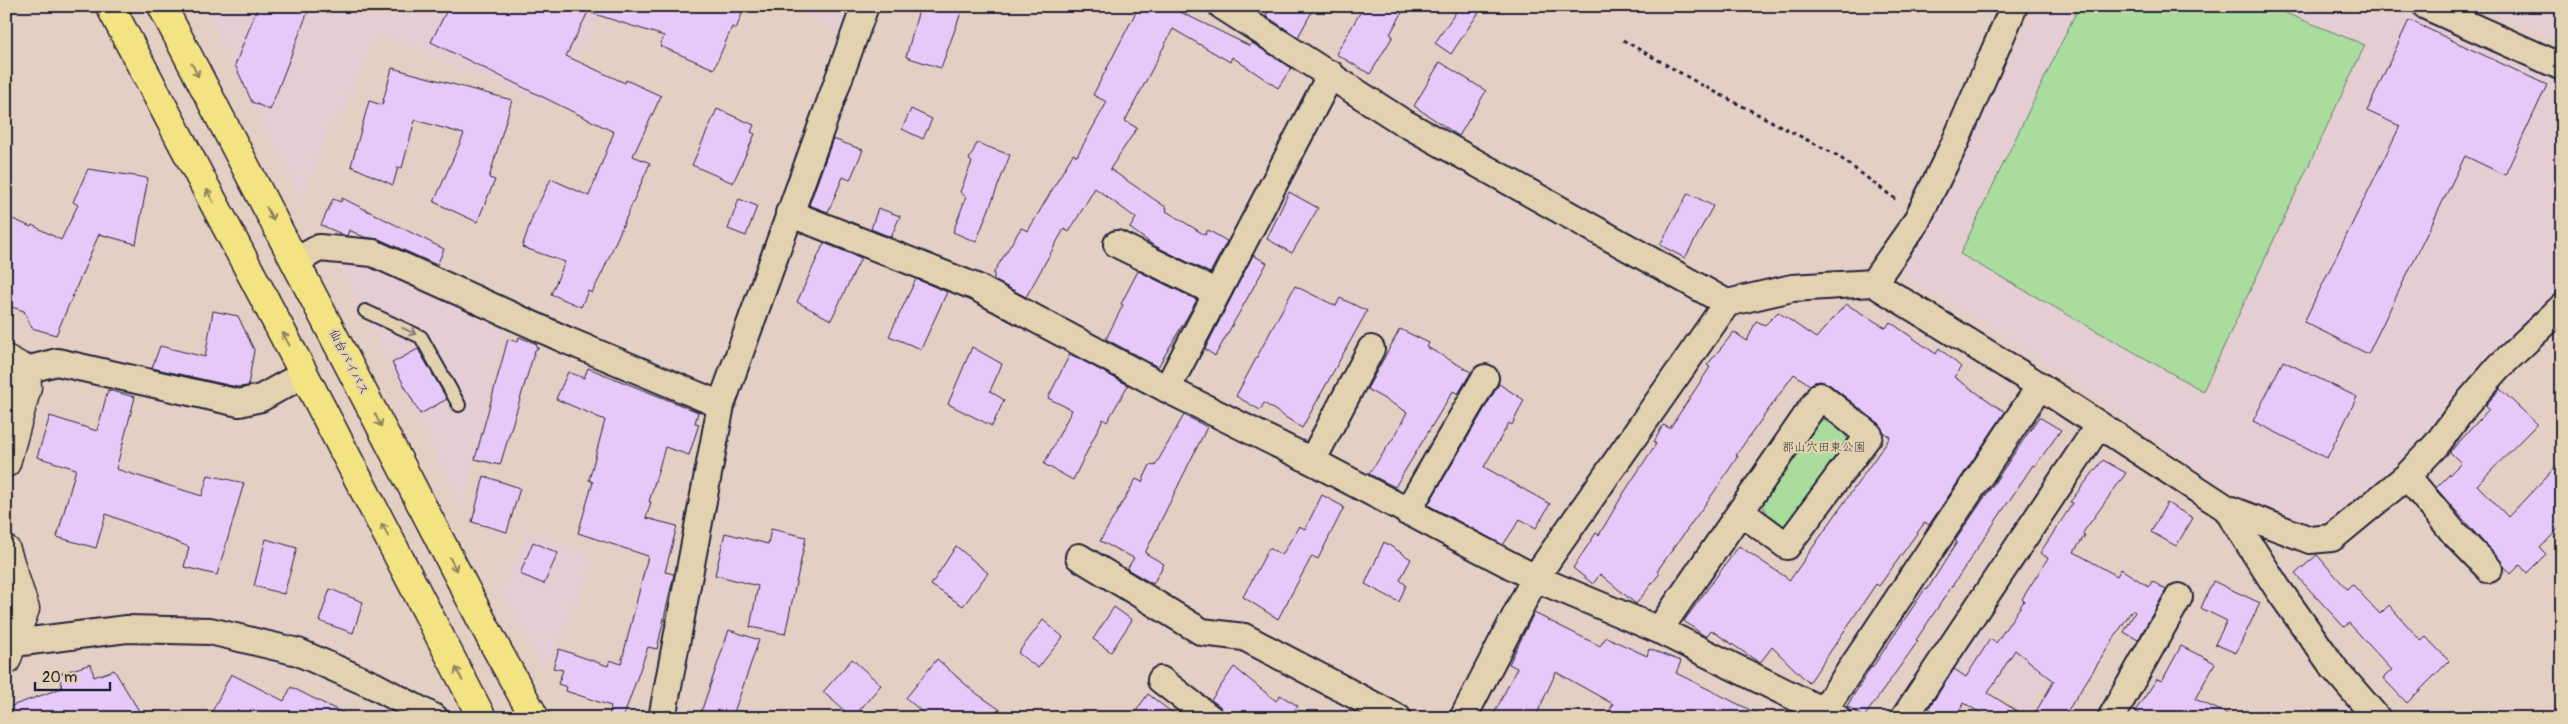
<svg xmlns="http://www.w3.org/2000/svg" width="2568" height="724" viewBox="0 0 2568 724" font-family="Pangolin,'Klee One',sans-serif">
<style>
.built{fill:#e5cdd4}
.green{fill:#aadc9e;stroke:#667f6c}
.building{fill:#e6c9f8;stroke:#22223b}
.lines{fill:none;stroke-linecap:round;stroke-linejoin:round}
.lane-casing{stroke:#22223b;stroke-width:16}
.street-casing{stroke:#22223b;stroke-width:30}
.secondary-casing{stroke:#22223b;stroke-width:31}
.highway-casing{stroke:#22223b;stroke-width:31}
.path{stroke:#22223b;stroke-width:3;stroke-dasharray:4 4;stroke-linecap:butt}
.lane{stroke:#e3d2af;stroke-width:12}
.street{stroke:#e3d2af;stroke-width:26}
.secondary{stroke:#e3d2af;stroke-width:28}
.highway{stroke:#f4e382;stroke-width:28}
.oneway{stroke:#8b825e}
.oneway2{stroke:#827a75}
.labels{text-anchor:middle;stroke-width:4.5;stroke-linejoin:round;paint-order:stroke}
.street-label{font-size:12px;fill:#22223b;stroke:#e3d2af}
.park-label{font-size:12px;fill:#363e4a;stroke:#e3d2af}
</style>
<rect width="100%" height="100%" fill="#e4cfc5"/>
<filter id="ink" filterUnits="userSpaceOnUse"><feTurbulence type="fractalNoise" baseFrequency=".02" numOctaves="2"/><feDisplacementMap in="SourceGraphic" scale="10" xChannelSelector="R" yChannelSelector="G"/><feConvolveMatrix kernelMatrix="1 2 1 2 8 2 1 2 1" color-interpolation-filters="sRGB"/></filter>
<g filter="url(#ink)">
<path class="built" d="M204 6H603L593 29 547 104 377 33 342 114 330 125 303 201 230 60Z
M786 6H853L843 32Z
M2037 6H2396L2562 79V297L2431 439 2320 529 2234 494 1990 326 1908 281 1903 266 1952 185 1987 100Z
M2476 6H2562V43Z
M337 260H370L505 326 463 512 437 455Z
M528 531 596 559 545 671 501 591Z
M1977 627 2051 675 2026 713 1952 665Z"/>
<path class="green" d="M2079 6H2268L2365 45 2203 391 1960 254Z
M1826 419 1844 431 1850 447 1795 522 1784 527 1771 521 1762 504 1815 423Z"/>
<path class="building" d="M258 6H310L270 110 252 102 235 65Z
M449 6H745L736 29 732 27 714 69 660 46 664 36 588 12 566 56 625 83 626 80 661 96 633 156 650 163 603 271 592 293 588 291 581 307 551 294 565 262 522 247 533 215 551 179 589 196 614 132 431 42Z
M920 6H950L962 10 941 68 906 57Z
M1139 6H1168L1250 46 1252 43 1291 68 1278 88 1232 57 1230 62 1173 29 1125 121 1137 128 1110 169 1167 208 1166 211 1205 235 1208 230 1227 241 1210 273 1153 245 1130 228 1136 218 1095 188 1069 232 1064 229 1026 297 994 280V272L1021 228 1028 231 1073 154 1077 156 1107 102 1093 95Z
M1271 6H1315L1298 37 1266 16Z
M1364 6H1406L1390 34 1393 36 1370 74 1336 54Z
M1460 6H1483L1451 54 1435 43Z
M2409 20 2547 85 2505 175 2465 156 2368 354 2304 322 2400 126 2367 111Z
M1440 62 1486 91 1459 136 1414 106Z
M392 68 512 100 489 178 495 180 477 222 434 202 464 134 415 120 402 168 398 167 393 185 351 166 369 101 382 105Z
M717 109 754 125 751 132 755 134 733 183 692 165Z
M911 109 932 119 923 139 902 129Z
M833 139 863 150 850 180 843 177 828 212 809 205Z
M977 143 1010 155 976 242 953 232 966 197 960 192 972 162 969 160Z
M88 169 148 178 136 244 99 234 56 335 32 328 24 311 6 305V216L31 227 32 225 61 240 78 205 73 202Z
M1289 192 1318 208 1292 253 1267 239Z
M1688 193 1713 206 1685 258 1660 245Z
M342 198 444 249 437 265 379 239 364 237 349 230 347 236 344 235 321 225 333 199 341 202Z
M739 199 757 206 746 236 728 229Z
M878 208 900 216 891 237 871 229Z
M824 243 861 258 831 320 797 302Z
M1253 255 1267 263 1215 356 1205 349Z
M1138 271 1197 300 1158 367 1106 339 1123 305 1121 304Z
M916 279 947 292 921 349 889 336Z
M1295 286 1336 306 1340 298 1367 311 1302 428 1264 403 1260 410 1236 396Z
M1846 304 1886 328 1890 322 1936 354 1939 348 1961 367 1954 377 2005 412 1929 525 1925 522 1879 586 1876 584 1809 683 1772 647 1760 663 1711 630 1706 637 1684 621 1739 546 1790 580 1890 437 1883 432 1878 423 1829 384 1821 381 1814 382 1810 385 1794 374 1736 455 1738 456 1714 492 1657 571 1660 573 1636 604 1600 574 1593 584 1573 568 1596 533 1599 535 1625 491 1656 444 1654 442 1663 425 1670 428 1710 367 1707 365 1734 332 1747 341 1756 321 1765 325 1778 312 1816 338Z
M213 311 238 316 254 350 248 386 237 387 152 368 160 346 205 357Z
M1400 329 1429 343 1427 347 1471 372 1458 394 1453 391 1395 487 1369 474 1396 434 1407 412 1367 389Z
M519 337 537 344 536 347 539 348 535 350 500 465 475 459 508 339 518 342Z
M972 347 1002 364 990 391 1004 400 992 426 948 404Z
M418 349 447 399 420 414 392 363Z
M1070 354 1128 385 1107 422 1103 419 1073 480 1044 464 1072 410 1048 398Z
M2283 361 2357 397 2327 458 2253 421Z
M588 368 698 412 695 423 699 424 689 455 665 447 649 502H651L646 518 677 526 665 572 674 574 657 649 648 647 623 718 609 716 611 706 566 691 567 687 558 684 563 670 553 668 559 649 608 666 610 660 621 664 648 556 578 533 593 482 589 480 605 420 556 399 568 372 584 378Z
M1499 384 1524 400 1512 425 1509 423 1484 467 1550 504 1536 528 1520 519 1503 545 1428 505Z
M2500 389 2537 424 2477 485 2508 517 2562 460V525L2540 548 2546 554 2527 573 2520 565 2511 574 2436 488 2461 463 2450 452 2489 409 2485 406Z
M108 390 135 397 116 469 202 496 208 475 244 483 217 575 184 567 189 547 106 514 96 548 57 537 76 469 37 457 50 416 97 431Z
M1184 415 1207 427 1145 553 1164 564 1153 584 1127 569 1134 558 1100 541 1136 479 1142 482 1150 465 1155 466Z
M2039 417 2061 430 2035 466 2033 465 1916 640 1918 641 1864 717 1847 706 1871 667 1872 668 1925 589 1927 590 1957 542 1955 541Z
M2103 460 2126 473 2082 534 2085 535 2074 552 2117 576 2121 569 2149 587 2152 581 2166 590 2138 640 2124 632 2135 612 2132 610 2063 718H2032L2054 681 2015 650 1988 693 2028 718H1989L1964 703 1955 718H1943L1929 708 1954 669 1966 677 1990 639 1996 643 2024 601 2022 599 2048 558 2040 553 2073 503 2070 502Z
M484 476 520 488 507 532 472 522Z
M1322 495 1344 507 1318 559 1312 556 1278 619 1243 597 1269 548 1282 555 1299 526 1305 529Z
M2167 503 2193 518 2176 546 2151 532Z
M771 529 806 537 785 634 750 627 758 586 715 575 725 533 768 544Z
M266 539 297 548 284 594 254 586Z
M533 542 558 553 544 584 520 574Z
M1384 542 1411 559 1400 580 1406 585 1399 602 1365 584Z
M956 546 988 573 963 606 931 585Z
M2317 555 2347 589 2352 584 2380 614 2389 605 2421 641 2426 637 2449 661 2407 703 2383 678 2392 670 2349 623 2344 627 2295 574Z
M2213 581 2260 603 2236 653 2215 644 2227 621 2201 608Z
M330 589 363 602 353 633 319 621Z
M1114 607 1132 620 1111 652 1093 639Z
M1534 613 1600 646 1606 637 1647 656 1649 649 1681 661 1676 673 1766 718H1606L1613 704 1556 672 1535 718H1492L1517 668 1509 664Z
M1043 620 1063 637 1038 668 1018 653Z
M729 630 759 640 732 718H699Z
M2181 646 2215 663 2195 699 2236 718H2146L2135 711 2157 679 2162 681Z
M852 659 881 685 853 718 823 692Z
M937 659 973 691 1012 718H929L906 698Z
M91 664 94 677 114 670 139 711 117 718H6V708L62 688 59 674Z
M1234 667 1276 701 1280 695 1298 706 1292 713 1297 718H1225L1220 706 1211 700Z
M231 674 284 701 291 687 353 718H209Z
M1148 694 1179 718H1131Z"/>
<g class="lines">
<g class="lane-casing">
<path id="lane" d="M365 311 421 337 459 405"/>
</g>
<g class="street-casing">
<path id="street" d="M1222 6 1401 121 1727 303
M2426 6 2562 67
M789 213 976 287 1167 389 1312 461 1535 578 1659 630 1837 718
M1117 244 1217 293
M296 261 319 248 373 253 566 340 721 405
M1873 283 1916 222 1954 145 2014 6
M26 370 57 362 239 403 261 398 304 374
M1167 389 1331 74
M1312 461 1371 349
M2407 476 2454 533 2489 569
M2226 508 2278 589 2334 668 2377 718
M1407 512 1485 378
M1079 557 1202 632 1244 637 1398 718
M1659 630 1820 396 1869 435 1787 546 1741 512
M14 643 127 629 210 631 298 652 375 686 435 718
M1161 680 1210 718
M1823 711 2040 386
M662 718 721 405 865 6
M1463 718 1535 578 1727 303 1792 288 1873 283 2029 379 2226 508 2310 540 2332 538 2407 476 2437 444 2465 406 2499 367 2562 307
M1904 718 2099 425
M2111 718 2179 597"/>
</g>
<g class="secondary-casing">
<path id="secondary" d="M6 359 26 370 27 387 6 463
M6 550 25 609 6 661"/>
</g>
<g class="highway-casing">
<path id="highway" d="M110 6 304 374 482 718
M162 6 495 646 535 718"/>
</g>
<path class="path" d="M1623 40 1698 83 1838 156 1898 201"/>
<use href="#lane" class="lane"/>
<use href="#street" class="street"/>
<use href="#secondary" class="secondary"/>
<use href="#highway" class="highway"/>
</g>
<defs><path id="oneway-shaft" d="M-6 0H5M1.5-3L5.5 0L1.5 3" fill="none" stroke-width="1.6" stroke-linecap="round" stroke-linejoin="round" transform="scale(1.25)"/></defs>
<g class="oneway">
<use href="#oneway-shaft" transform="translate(195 70) rotate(63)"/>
<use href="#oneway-shaft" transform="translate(210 196) rotate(-118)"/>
<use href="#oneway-shaft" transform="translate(270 214) rotate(62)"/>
<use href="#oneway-shaft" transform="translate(286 339) rotate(-118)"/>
<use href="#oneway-shaft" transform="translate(378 420) rotate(63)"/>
<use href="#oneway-shaft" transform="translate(385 530) rotate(-117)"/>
<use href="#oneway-shaft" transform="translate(453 564) rotate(63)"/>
<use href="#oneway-shaft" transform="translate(459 674) rotate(-117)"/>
</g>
<use class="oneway2" href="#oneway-shaft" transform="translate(409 331) rotate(25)"/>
</g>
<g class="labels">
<g class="street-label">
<text transform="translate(349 362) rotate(63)" y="4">仙台バイパス</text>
</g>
<g class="park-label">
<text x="1824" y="451">郡山穴田東公園</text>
</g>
</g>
<rect width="2568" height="724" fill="none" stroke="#e3d2af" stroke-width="25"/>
<rect x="12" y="12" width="2543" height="699" fill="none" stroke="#22223b" stroke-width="2" filter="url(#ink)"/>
<path d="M35 682v8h75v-8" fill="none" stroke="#22223b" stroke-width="2.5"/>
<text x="42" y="682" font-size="15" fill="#22223b" stroke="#e3d2af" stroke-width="4" paint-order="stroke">20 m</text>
</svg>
